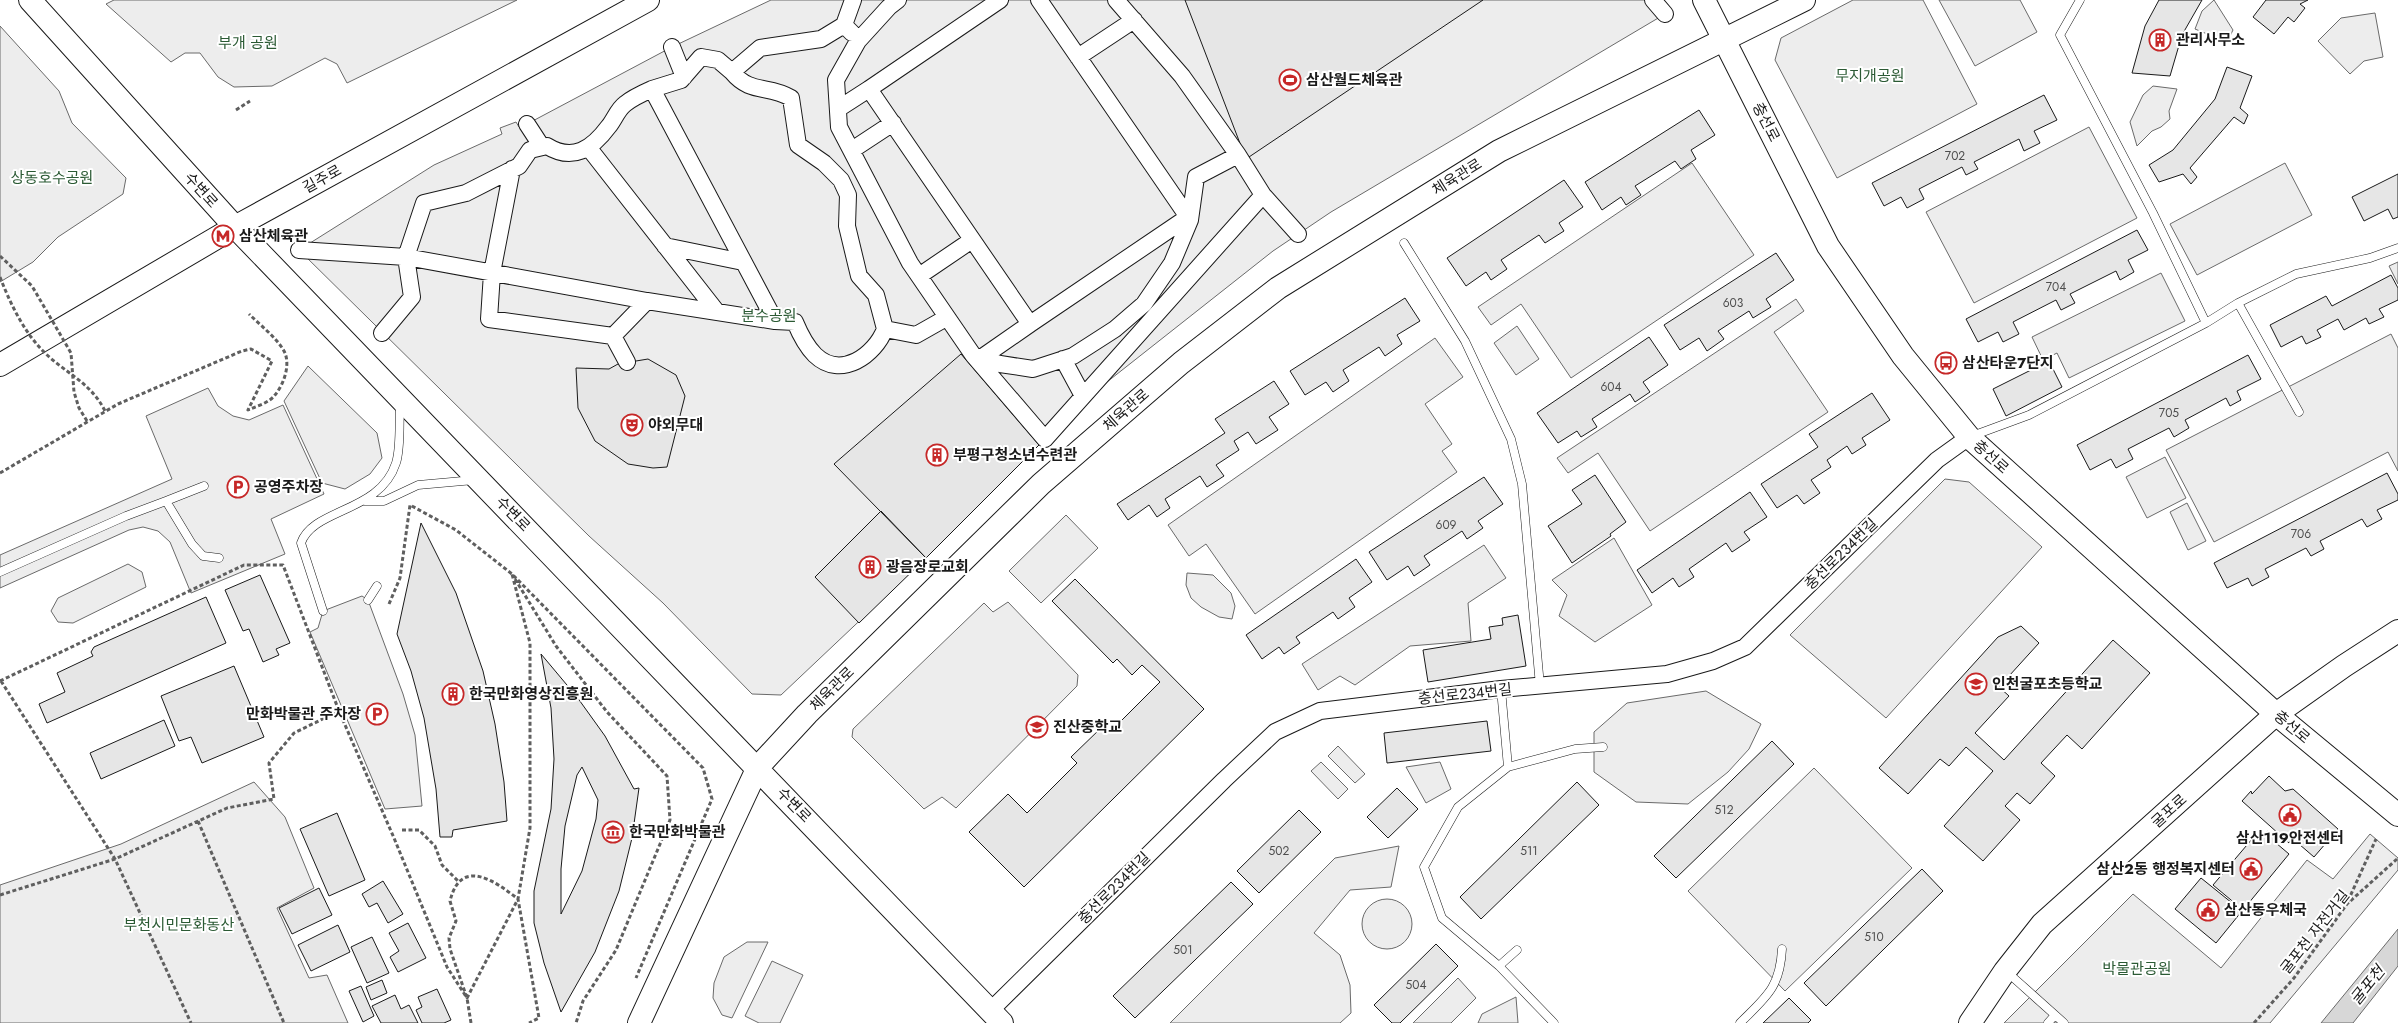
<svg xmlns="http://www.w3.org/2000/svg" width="2398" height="1023" viewBox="0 0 2398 1023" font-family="Jost,'Noto Sans KR',sans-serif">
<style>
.built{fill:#ededed;stroke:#6a6a6a}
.water{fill:#d7d7d7;stroke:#6a6a6a}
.building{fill:#e6e6e6;stroke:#1a1a1a;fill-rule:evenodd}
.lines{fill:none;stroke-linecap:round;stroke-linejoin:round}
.lane-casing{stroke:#1a1a1a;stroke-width:9}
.street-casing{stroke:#1a1a1a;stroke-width:18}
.secondary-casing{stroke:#1a1a1a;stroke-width:24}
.path{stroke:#5f5f5f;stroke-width:3;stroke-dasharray:4 2.5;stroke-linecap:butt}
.lane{stroke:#fff;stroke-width:8}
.street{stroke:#fff;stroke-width:16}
.secondary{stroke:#fff;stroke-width:22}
.path-bridge{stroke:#5f5f5f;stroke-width:3;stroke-dasharray:4 2.5;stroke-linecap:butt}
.labels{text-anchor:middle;stroke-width:4;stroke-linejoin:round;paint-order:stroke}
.number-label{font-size:12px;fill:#4d4d4d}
.poi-label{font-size:15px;font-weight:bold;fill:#1a1a1a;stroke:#fff;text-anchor:start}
.park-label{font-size:15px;fill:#2b5a34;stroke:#fff}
.street-label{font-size:15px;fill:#1a1a1a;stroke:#fff}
.water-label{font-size:16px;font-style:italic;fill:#1a1a1a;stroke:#fff}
</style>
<rect width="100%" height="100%" fill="#fff"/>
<path class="built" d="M114 0H517L347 83 337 64 325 58 272 86 234 87 218 77 200 53H185L171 62 106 4Z
M771 0H1658L1665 14 1331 212 1273 251 1074 408 926 558 781 695 752 694 663 603 589 536 299 250 434 165 502 134 500 128 516 122 519 127 527 124 672 47Z
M1853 0H1923L1977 104 1837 178 1775 60 1781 38Z
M1939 0H2020L2037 32 1975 66Z
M2214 0 2233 30 2227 42 2195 29 2202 11Z
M2375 13 2383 57 2364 61 2350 74 2318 41 2341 18Z
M0 26 59 91 72 123 126 178 123 194 58 237 33 262 0 282Z
M2153 86 2177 89 2169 111 2170 119 2161 127 2152 131 2137 146 2130 122 2143 95Z
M2089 127 2137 218 1974 303 1926 212Z
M1692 163 1754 255 1571 378 1521 304 1491 325 1478 307Z
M2285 163 2312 215 2197 275 2170 224Z
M2398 262V284L2389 266Z
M2161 273 2185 321 2069 378 2057 353 2043 360 2032 337Z
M1796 299 1804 311 1774 332 1828 412 1650 531 1598 453 1568 473 1557 458Z
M1517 326 1539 359 1516 375 1494 343Z
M2391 334 2398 348V471L2388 452 2214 542 2166 450Z
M1435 338 1463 377 1425 404 1452 444 1442 451 1457 472 1255 614 1206 544 1189 556 1168 525Z
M308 366 377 433 382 458 370 474 345 489 322 483 284 401Z
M208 388 218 406 233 416 249 420 283 405 324 494 271 519 285 554 191 593 170 542 158 531 143 527 129 530 0 588V555L172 479 146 416Z
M2165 457 2186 498 2147 518 2126 477Z
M1945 479 1969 482 2042 547 1886 718 1790 635Z
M2187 503 2206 541 2188 550 2170 512Z
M1066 515 1098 548 1041 603 1009 571Z
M1614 538 1652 605 1595 642 1559 616 1567 595 1552 580Z
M1484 545 1506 578 1468 603 1471 641 1410 646 1355 685 1340 676 1318 690 1302 664Z
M128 564 142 572 146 587 73 623 58 622 51 611 58 598Z
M1187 573 1213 575 1231 593 1235 606 1232 619 1219 617 1201 607 1191 598 1186 585Z
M362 596 368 600 403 694 415 735 422 806 385 809 310 632 318 628 323 611Z
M1008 602 1078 675 1077 686 956 808 942 797 924 809 852 737 853 729 984 603 993 612Z
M1706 691 1761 724 1749 749 1728 772 1688 804 1636 802 1594 772V732L1627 703Z
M1338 746 1365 774 1355 783 1328 756Z
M1321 762 1348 789 1338 799 1311 771Z
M1440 762 1451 789 1426 803 1406 767Z
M1814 768 1912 868 1785 991 1688 891Z
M254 782 285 817 314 888 277 908 309 978 327 975 348 1023H0V885L121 844Z
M2370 834 2398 858V870L2270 1023H2004L2133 894 2221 968 2307 860 2333 879Z
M1399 846 1391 887 1350 890 1314 933 1340 955 1350 985 1351 1013 1340 1023H1170L1335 858Z
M1362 924a25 25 0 1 1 50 0a25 25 0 1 1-50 0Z
M747 942H768L732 1018 722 1015 713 998 714 983 724 957Z
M772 961 803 975 780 1023H759L745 1016Z
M1458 978 1476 998 1451 1023H1413Z
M1516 997 1518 1023H1478L1482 1014Z"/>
<path class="water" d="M2398 929V966L2353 1023H2321Z"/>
<path class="building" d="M1185 0H1483L1246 159Z
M2159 0H2202L2182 35 2170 76 2132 73 2145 26Z
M2266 0H2308L2300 4 2305 8 2294 22 2288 17 2274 34 2253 17Z
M2227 67 2252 76 2240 108 2248 115 2244 124 2234 117 2190 168 2197 177 2191 184 2183 174 2159 182 2149 165 2173 150 2215 99Z
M2044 95 2057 120 2034 131 2040 143 2024 151 2019 139 1974 162 1978 169 1966 175 1962 167 1919 189 1924 199 1907 208 1901 197 1884 206 1872 183Z
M1699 110 1715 135 1691 150 1696 159 1681 169 1675 161 1635 186 1641 195 1626 205 1621 197 1602 210 1585 182Z
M2398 174V217L2393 219 2388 209 2364 221 2352 197Z
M1564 180 1583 207 1559 223 1564 231 1545 243 1539 235 1501 260 1507 269 1491 280 1486 272 1466 286 1447 258Z
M2137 230 2148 250 2128 260 2134 272 2120 280 2116 271 2070 294 2075 303 2061 310 2056 300 2013 322 2019 334 2003 342 1998 332 1978 342 1966 319Z
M1776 253 1794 280 1766 299 1771 307 1753 318 1749 311 1718 331 1724 339 1707 351 1699 338 1680 350 1664 325Z
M2391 275 2398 288V300L2379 309 2384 317 2369 324 2366 318 2344 330 2338 319 2317 330 2321 337 2306 344 2302 336 2281 347 2270 325 2326 296 2332 306Z
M1405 298 1420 321 1397 335 1402 344 1385 356 1379 347 1343 370 1349 381 1333 392 1326 382 1305 395 1290 371Z
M1649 337 1668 365 1643 382 1650 392 1635 402 1630 394 1592 419 1597 427 1581 437 1577 431 1558 443 1537 413Z
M961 354 1039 445 926 558 834 464Z
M2248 355 2261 379 2237 391 2241 400 2230 406 2226 398 2185 420 2189 428 2174 437 2169 428 2128 449 2133 459 2116 468 2111 459 2090 470 2077 445Z
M648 359 676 375 685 396 667 467 653 468 628 464 595 441 578 408 576 368 609 369 618 364Z
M2049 361 2062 387 2006 416 1993 389Z
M1274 381 1289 404 1269 417 1278 430 1256 444 1248 432 1234 441 1239 450 1216 465 1224 476 1207 487 1200 476 1165 499 1170 508 1157 517 1149 505 1128 520 1117 504 1225 433 1215 419Z
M1872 393 1890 420 1862 438 1866 445 1852 454 1847 446 1827 460 1831 467 1811 480 1820 493 1804 504 1797 495 1777 508 1761 484 1818 447 1809 434Z
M2387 473 2398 494V500L2377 510 2382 519 2367 527 2362 519 2320 541 2324 549 2311 556 2306 548 2265 569 2269 577 2252 586 2248 578 2227 588 2214 563Z
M1595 475 1626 522 1610 534 1611 536 1572 563 1548 526 1582 504 1572 490Z
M1484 477 1503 504 1478 521 1483 528 1467 539 1462 531 1424 556 1430 565 1414 576 1408 566 1387 580 1369 552Z
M1750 492 1767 517 1744 532 1750 540 1732 552 1726 543 1689 569 1694 577 1679 587 1673 578 1652 593 1637 570Z
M881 511 926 558 859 623 815 577Z
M421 523 456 593 483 671 495 724 504 782 507 821 453 830 452 837H440L436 789 424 718 411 671 397 634Z
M1356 559 1372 582 1349 598 1355 607 1338 619 1333 612 1296 637 1300 643 1284 654 1279 647 1262 659 1246 635Z
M260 575 290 643 276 649 279 655 263 662 249 629 243 631 225 590Z
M1075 579 1204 709 1024 887 969 832 1008 794 1027 813 1077 763 1071 757 1102 727 1109 733 1160 682 1142 665 1132 675 1117 659 1113 663 1052 601Z
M206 597 226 643 47 723 39 704 65 692 57 673 93 656 91 652 94 647Z
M1518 615 1526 666 1428 682 1423 650 1491 639 1489 627 1503 625 1502 618Z
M2021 626 2039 643 1999 687 2009 696 1975 733 2004 760 2113 640 2150 673 2082 749 2067 735 2041 763 2055 776 2030 804 2017 793 2005 806 2020 820 1983 861 1944 826 1993 771 1966 747 1949 766 1940 759 1908 794 1879 768 1998 637Z
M541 654 577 697 605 736 634 789 639 788 632 838 619 891 595 952 561 1012 544 963 534 923V891L551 809 554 759 551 708ZM582 767 598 800 596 819 582 871 561 914V869L565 826 577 775Z
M234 666 264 737 202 763 191 737 179 741 161 696Z
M164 720 175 746 101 779 90 753Z
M1487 721 1491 751 1387 763 1384 733Z
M1772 741 1794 764 1676 878 1654 856Z
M2269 776 2285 791 2293 789 2338 829 2314 857 2292 838 2289 843 2242 801 2251 791 2252 794Z
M1577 782 1599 805 1481 919 1460 897Z
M1397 788 1418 809 1388 838 1367 817Z
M1299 810 1321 832 1259 893 1237 871Z
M337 813 365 880 329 896 300 829Z
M2267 831 2278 840 2276 843 2289 854 2243 910 2213 885 2258 832 2262 836Z
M1922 869 1943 891 1826 1006 1804 983Z
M2201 878 2242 911 2216 943 2175 909Z
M383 881 403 914 388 923 377 903 369 907 362 894Z
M1231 882 1253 904 1135 1018 1113 996Z
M319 888 332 915 292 934 279 908Z
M408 923 426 958 398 972 390 957 399 951 389 933Z
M338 925 350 952 311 971 298 945Z
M372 937 389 973 367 983 351 947Z
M1436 944 1458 966 1400 1023H1392L1374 1005Z
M382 980 387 993 371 1000 366 987Z
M361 986 374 1016 363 1022 349 991Z
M437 989 451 1020 444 1023H422L416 1010 422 1007 418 997Z
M395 995 401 1009 409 1005 418 1023H381L372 1006Z
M1789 998 1811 1020 1808 1023H1763Z"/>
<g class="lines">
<g class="lane-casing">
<path id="lane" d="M2080 0 2060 35 2153 213 2206 323 2238 303 2296 274 2370 258 2398 248
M1404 243 1465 341 1511 439 1522 484 1540 686
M2238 303 2299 412
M1972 436 2029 415 2206 323
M166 501 204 486
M365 501H384L418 485 474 480
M0 572 126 516 166 501 192 544 203 556 219 558
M368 600 377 586
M323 611 301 543C313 508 380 513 396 463 401 448 399 421 400 405
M1501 689 1508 767 1458 807 1424 867 1442 918 1499 966 1554 1023
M1508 767 1575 749 1603 747
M1499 966 1517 950
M2007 972 2064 1023
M1740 1023C1766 997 1780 988 1782 949
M2048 1023 2055 1015"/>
</g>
<g class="street-casing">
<path id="street" d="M898 0 889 7 858 41 836 80 839 127 910 263 973 355 1000 364 1033 369 1073 356 1115 329 1144 304 1172 263 1190 220 1196 177 1238 155
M1000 0 869 89 1030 324 1188 217
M1039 0 1190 220
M1116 0 1182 76 1238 155 1263 195 1298 234
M1653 0 1665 14
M852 33 844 25 853 0
M672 47 684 77
M1078 57 1134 20
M732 72C751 95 768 84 791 98L798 145 824 163 841 180 848 195 847 226 859 276 876 295 885 329 916 335 946 318
M838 109 869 89
M527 124 542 147
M588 147 717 312
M852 150 893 123
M512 169 492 273 489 319 613 336
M665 246 743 262
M299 250 406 257 647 301
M919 276 972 240
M775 321 652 89 681 80 701 57 718 60 732 72 760 48 821 39 844 25
M382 333 412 297 406 257 424 203 466 193 519 166 530 150 547 146C573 162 592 149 609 126 614 120 618 109 625 104 632 98 643 93 652 89
M973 355 1045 439 1263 195
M981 358 1030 324
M1063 359 1083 396
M627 362 613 336 647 301 775 321 795 322C800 334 806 346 815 355 841 380 875 355 885 329
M990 1011 1224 780 1275 732 1320 711 1501 689 1667 674 1713 661 1745 647 1937 460 1969 437"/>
</g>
<g class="secondary-casing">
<path id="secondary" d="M30 0 235 227 1002 1023
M1704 0 1828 246 1903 356 1969 437 2276 714 2398 815
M0 365 235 227 648 0
M639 1023 758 767 807 714 1041 484 1181 363 1278 288 1499 151 1804 0
M1970 1023 2005 971 2042 924 2276 714 2344 666 2398 631"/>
</g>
<path class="path" d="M236 110 250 101
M0 473 118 404 242 351 251 349 272 361 248 410C257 406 269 403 275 395 284 384 291 364 284 351 276 337 261 326 249 314
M515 579 556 646 607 712 667 776 670 820 616 950 583 1001 576 1023
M389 604 400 578 410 505 456 530 512 574 703 768 712 799 636 978
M0 681 244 565H283L339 711 394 838 447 967 467 998 518 899 530 828V643L512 574
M1 681 115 859 191 1023
M198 821 284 1023
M402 830H419L435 846 442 865 459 882
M0 895 115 859 227 808 274 799 269 763 294 733 339 711
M2348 901 2376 839
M471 1023 467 998 450 949 449 938 456 921 450 901C461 856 496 882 518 899L539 1018 529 1023
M2254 1023 2294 978 2347 904 2397 859"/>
<use href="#lane" class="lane"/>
<use href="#street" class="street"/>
<use href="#secondary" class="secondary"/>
<path class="path-bridge" d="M0 256 32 286 71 353 74 392 79 408 87 421
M0 277C10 303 23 330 42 350 64 373 90 381 105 411"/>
</g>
<defs>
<g id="building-ring" transform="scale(1.125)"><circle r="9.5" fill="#fff" stroke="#c62828" stroke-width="1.5"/><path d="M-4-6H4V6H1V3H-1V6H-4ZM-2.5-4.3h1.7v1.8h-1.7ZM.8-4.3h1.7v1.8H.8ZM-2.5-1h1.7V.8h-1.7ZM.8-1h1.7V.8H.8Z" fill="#c62828"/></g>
<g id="stadium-ring" transform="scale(1.125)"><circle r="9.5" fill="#fff" stroke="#c62828" stroke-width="1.5"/><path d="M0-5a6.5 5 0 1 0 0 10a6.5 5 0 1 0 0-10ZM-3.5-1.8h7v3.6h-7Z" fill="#c62828"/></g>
<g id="metro-ring" transform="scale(1.125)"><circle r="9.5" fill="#fff" stroke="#c62828" stroke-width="1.5"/><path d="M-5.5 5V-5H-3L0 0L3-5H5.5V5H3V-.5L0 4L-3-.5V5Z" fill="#c62828"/></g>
<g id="bus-ring" transform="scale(1.125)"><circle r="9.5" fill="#fff" stroke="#c62828" stroke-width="1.5"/><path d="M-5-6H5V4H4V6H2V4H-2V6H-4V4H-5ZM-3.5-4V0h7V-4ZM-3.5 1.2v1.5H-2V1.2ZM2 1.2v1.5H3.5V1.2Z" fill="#c62828"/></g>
<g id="theatre-ring" transform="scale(1.125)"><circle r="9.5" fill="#fff" stroke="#c62828" stroke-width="1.5"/><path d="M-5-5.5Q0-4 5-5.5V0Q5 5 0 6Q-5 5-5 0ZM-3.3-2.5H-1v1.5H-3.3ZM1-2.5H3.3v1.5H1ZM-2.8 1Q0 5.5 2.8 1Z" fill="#c62828"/></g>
<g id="parking-ring" transform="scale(1.125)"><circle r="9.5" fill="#fff" stroke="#c62828" stroke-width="1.5"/><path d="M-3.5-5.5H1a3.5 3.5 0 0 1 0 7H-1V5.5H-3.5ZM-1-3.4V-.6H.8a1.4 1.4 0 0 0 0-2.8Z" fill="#c62828"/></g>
<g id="school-ring" transform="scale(1.125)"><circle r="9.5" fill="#fff" stroke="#c62828" stroke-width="1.5"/><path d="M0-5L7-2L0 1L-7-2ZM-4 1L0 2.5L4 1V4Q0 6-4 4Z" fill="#c62828"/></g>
<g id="civic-ring" transform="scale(1.125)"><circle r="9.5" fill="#fff" stroke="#c62828" stroke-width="1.5"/><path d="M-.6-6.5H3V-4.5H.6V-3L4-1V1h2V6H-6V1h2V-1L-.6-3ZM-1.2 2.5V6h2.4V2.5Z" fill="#c62828"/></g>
<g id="museum-ring" transform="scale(1.125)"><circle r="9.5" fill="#fff" stroke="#c62828" stroke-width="1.5"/><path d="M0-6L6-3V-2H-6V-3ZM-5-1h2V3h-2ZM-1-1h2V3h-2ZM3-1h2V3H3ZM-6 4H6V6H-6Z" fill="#c62828"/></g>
</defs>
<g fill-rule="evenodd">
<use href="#building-ring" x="2160" y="40"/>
<use href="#stadium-ring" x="1290" y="80"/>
<use href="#metro-ring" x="223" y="236"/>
<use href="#bus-ring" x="1946" y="363"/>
<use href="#theatre-ring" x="632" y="425"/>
<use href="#building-ring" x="937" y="455"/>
<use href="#parking-ring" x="238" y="487"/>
<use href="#building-ring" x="870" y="567"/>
<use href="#school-ring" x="1976" y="684"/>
<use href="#building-ring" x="453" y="694"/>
<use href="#parking-ring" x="377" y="714"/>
<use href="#school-ring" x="1037" y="727"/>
<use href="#civic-ring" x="2290" y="815"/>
<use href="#museum-ring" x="613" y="832"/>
<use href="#civic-ring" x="2251" y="869"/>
<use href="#civic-ring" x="2208" y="910"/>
</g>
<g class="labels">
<g class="number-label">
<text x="1955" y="160">702</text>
<text x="2056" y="291">704</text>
<text x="1733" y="307">603</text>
<text x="1611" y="391">604</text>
<text x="2169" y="417">705</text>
<text x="1446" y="529">609</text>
<text x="2301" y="538">706</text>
<text x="1724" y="814">512</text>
<text x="1279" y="855">502</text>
<text x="1529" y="855">511</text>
<text x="1874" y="941">510</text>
<text x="1183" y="954">501</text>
<text x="1416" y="989">504</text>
</g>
<g class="poi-label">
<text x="2176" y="45">관리사무소</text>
<text x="1306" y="85">삼산월드체육관</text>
<text x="239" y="241">삼산체육관</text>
<text x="1962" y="368">삼산타운7단지</text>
<text x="648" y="430">야외무대</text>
<text x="953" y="460">부평구청소년수련관</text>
<text x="254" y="492">공영주차장</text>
<text x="886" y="572">광음장로교회</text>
<text x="1992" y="689">인천굴포초등학교</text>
<text x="469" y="699">한국만화영상진흥원</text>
<text x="361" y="719" text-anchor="end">만화박물관 주차장</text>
<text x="1053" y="732">진산중학교</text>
<text x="629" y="837">한국만화박물관</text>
<text x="2290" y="843" text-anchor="middle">삼산119안전센터</text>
<text x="2235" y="874" text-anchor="end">삼산2동 행정복지센터</text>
<text x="2224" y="915">삼산동우체국</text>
</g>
<g class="park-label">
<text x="248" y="48">부개 공원</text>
<text x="1870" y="81">무지개공원</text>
<text x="52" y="183">상동호수공원</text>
<text x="769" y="321">분수공원</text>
<text x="179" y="930">부천시민문화동산</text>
<text x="2137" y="974">박물관공원</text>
</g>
<g class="street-label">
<text transform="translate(1766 122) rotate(63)" y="5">충선로</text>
<text transform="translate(1457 177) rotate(-32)" y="5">체육관로</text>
<text transform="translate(322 179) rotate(-29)" y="5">길주로</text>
<text transform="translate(201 190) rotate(48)" y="5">수변로</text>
<text transform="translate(1126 410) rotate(-41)" y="5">체육관로</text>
<text transform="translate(1991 457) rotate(42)" y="5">충선로</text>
<text transform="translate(513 514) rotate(46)" y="5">수변로</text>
<text transform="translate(1841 554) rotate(-44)" y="5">충선로234번길</text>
<text transform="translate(832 689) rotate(-45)" y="5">체육관로</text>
<text transform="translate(1465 694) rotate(-6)" y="5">충선로234번길</text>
<text transform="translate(2292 727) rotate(40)" y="5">충선로</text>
<text transform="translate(794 805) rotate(46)" y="5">수변로</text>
<text transform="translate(2169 811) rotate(-42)" y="5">굴포로</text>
<text transform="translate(1114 888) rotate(-45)" y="5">충선로234번길</text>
<text transform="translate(2315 932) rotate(-52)" y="5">굴포천 자전거길</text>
</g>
<g class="water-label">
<text transform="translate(2367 985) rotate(-51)" y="6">굴포천</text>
</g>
</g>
</svg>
